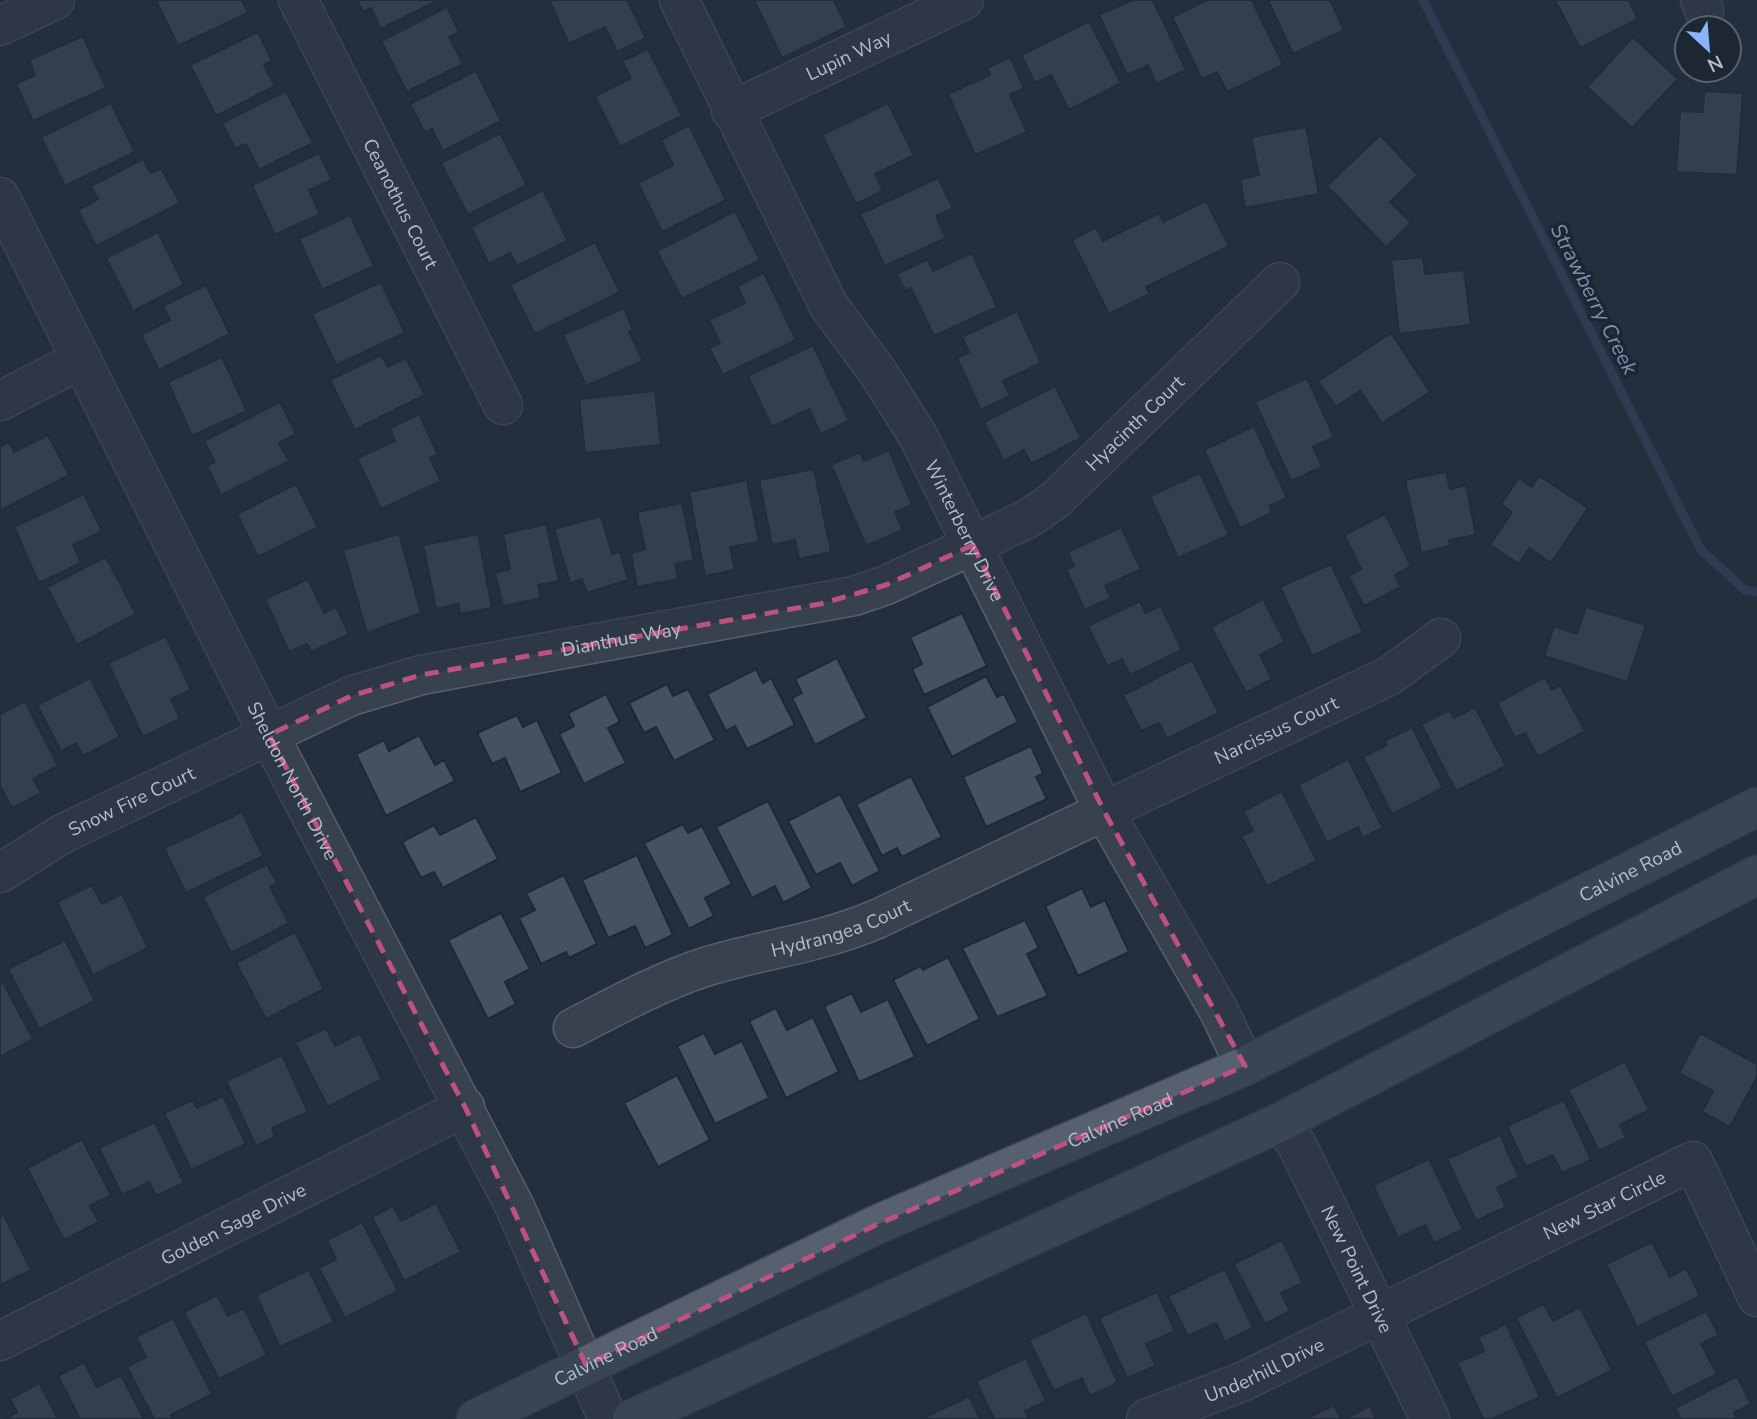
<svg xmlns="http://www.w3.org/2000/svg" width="1757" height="1419" viewBox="0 0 1757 1419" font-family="'Nunito Sans',sans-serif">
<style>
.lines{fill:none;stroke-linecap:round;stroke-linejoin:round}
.stream{stroke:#394c67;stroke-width:9}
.building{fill:#455162;stroke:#1f2835;stroke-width:2}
.minor-casing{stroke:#565f6c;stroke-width:41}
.major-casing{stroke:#414a57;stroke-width:41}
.minor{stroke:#38414e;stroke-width:38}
.major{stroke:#56606e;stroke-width:38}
.marked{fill:none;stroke:#bd5182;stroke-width:5;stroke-dasharray:14 9;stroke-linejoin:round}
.labels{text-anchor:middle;stroke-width:7;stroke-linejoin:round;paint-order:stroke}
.street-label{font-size:19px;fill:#b4bcc9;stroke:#1d2633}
.water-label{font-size:21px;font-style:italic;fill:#7c92b1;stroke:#1d2633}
</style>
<rect width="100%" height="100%" fill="#242f3e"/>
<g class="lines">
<path class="stream" d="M1423 0 1701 550 1745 590 1757 592"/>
</g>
<path class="building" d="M156 0H242L248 13 178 46Z
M357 0H439L381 29 371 8 363 12Z
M549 0H627L646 38 617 52 605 27 569 44Z
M754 0H834L847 27 782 58Z
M1132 0H1153L1186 70 1156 84 1148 65 1127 75 1099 15Z
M1207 0H1252L1283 65 1227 92 1217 72 1202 79 1172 17Z
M1268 0H1330L1344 30 1293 54Z
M1555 0H1629L1638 19 1580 48Z
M447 7 459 32 449 37 463 64 407 92 381 41Z
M1089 21 1121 83 1069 110 1051 75 1035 83 1021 55Z
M258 32 272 61 264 65 275 86 216 116 190 65Z
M83 36 106 88 33 121 16 84 35 75 29 60Z
M1633 37 1678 79 1632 128 1587 87Z
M648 49 682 116 620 147 595 96 631 78 622 61Z
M1010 57 1024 88 1010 95 1027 132 975 155 948 94 990 75 987 68Z
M476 71 501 121 443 151 432 129 425 133 410 104Z
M286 91 313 143 259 170 246 144 235 149 222 123Z
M1704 91 1743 93 1737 175 1676 172 1680 111 1703 112Z
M111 103 135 152 65 186 41 137Z
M888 103 914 155 875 174 883 191 856 204 822 135Z
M689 125 726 200 662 232 638 183 673 165 661 140Z
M1306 127 1319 194 1245 208 1240 179 1259 175 1251 137Z
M500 133 527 185 468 215 441 163Z
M1380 135 1418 175 1390 202 1411 223 1386 247 1327 186Z
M319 153 332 180 309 190 320 214 275 235 252 185Z
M143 159 151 173 161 168 180 203 96 246 78 210 98 199 91 186Z
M938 178 953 208 936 216 946 238 885 266 860 214Z
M543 190 568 241 517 266 510 253 489 264 471 227Z
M1206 201 1229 246 1146 287 1150 294 1109 314 1072 240 1096 227 1103 241 1159 213 1163 222Z
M735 211 760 260 682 299 657 251Z
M350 215 374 266 322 290 299 239Z
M158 232 184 285 133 311 106 258Z
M595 242 620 292 535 334 510 285Z
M972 253 997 307 934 336 911 288 905 291 897 274 928 259 933 271Z
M1423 257 1425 274 1464 270 1471 325 1399 334 1391 260Z
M764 273 796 340 723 375 709 348 720 343 709 320 745 303 737 286Z
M381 282 405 333 336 365 312 314Z
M206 285 230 334 159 370 141 335 170 320 163 306Z
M624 308 633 330 629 332 643 361 586 386 563 335Z
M1017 311 1041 363 1003 381 1010 396 981 410 957 358 969 352 962 337Z
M1391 333 1430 392 1382 423 1360 391 1336 407 1318 381Z
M813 345 849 421 821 434 809 409 772 427 748 376Z
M381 355 388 367 406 358 425 395 355 430 330 380Z
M222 357 247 411 192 436 168 382Z
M1307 378 1334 437 1313 447 1322 467 1291 481 1255 402Z
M1055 386 1081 438 1031 464 1024 450 1004 461 984 422Z
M655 391 661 445 585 453 579 399Z
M280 402 296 434 279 443 289 461 221 495 207 466 215 462 204 441Z
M419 414 438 455 430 458 441 481 381 509 357 458 395 441 390 428Z
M1254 426 1287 498 1269 506 1272 513 1240 528 1204 450Z
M48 435 69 475 0 511V447L9 442 14 452Z
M889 450 912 505 895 512 903 530 866 546 831 465 860 452 864 461Z
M814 469 831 552 799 559 795 540 772 545 759 480Z
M1446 472 1450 489 1466 485 1476 535 1449 540 1450 546 1421 553 1405 480Z
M1200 473 1229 535 1178 558 1150 496Z
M1539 476 1588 508 1551 563 1529 548 1519 564 1490 545 1512 512 1501 504 1519 478 1532 487Z
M747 480 759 542 730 547 735 570 705 576 689 492Z
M296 484 318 527 258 557 237 514Z
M84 494 102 531 73 545 81 563 39 583 14 527Z
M682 503 694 560 675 564 678 579 637 587 631 553 645 549 637 512Z
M1385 514 1411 566 1395 575 1401 587 1364 606 1348 576 1361 569 1344 535Z
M601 516 612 554 620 552 628 580 587 593 582 579 570 583 554 529Z
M546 524 559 581 538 585 541 598 503 606 495 573 510 569 503 534Z
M1121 527 1141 569 1105 586 1111 598 1085 610 1066 570 1074 566 1068 552Z
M399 534 421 613 367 633 343 550Z
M478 534 492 608 460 614 458 604 436 609 423 545Z
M106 557 136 614 77 645 47 587Z
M1331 564 1363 632 1312 656 1280 587Z
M308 579 324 613 336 607 349 634 311 652 307 644 289 652 265 599Z
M1263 599 1285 642 1260 655 1272 679 1246 693 1211 627Z
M1140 601 1145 613 1161 606 1182 650 1130 675 1122 659 1107 666 1088 626Z
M1586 607 1646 625 1627 682 1544 656 1554 626 1577 634Z
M962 613 987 666 924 695 912 669 922 664 910 637Z
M166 636 191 690 171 699 180 719 143 737 108 663Z
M837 658 867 718 815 745 792 698 802 693 795 679Z
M1192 660 1219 713 1167 739 1159 723 1141 731 1123 695Z
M756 669 763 683 771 678 795 725 747 749 735 726 726 731 707 694Z
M986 676 997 697 1004 694 1018 722 952 757 927 707Z
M1545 677 1552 690 1560 685 1585 731 1538 757 1525 733 1515 738 1497 703Z
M90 678 120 737 83 756 76 743 61 751 37 705Z
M667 684 673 696 688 689 715 740 674 761 656 727 644 733 629 703Z
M606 694 620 722 608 728 626 763 584 784 559 734 574 726 568 713Z
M25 701 58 766 33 779 41 793 12 808 0 786V714Z
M1475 707 1506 766 1456 791 1421 724 1450 710 1454 718Z
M517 715 523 727 537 720 562 773 520 792 505 758 492 764 477 733Z
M1412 727 1443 788 1392 814 1363 757 1387 745 1385 741Z
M419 735 435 765 444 760 455 781 386 816 356 754 384 740 389 751Z
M1031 746 1043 773 1036 777 1047 799 986 827 963 777Z
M1348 759 1383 828 1363 838 1358 827 1327 843 1298 785Z
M911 776 942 837 902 857 897 848 882 856 856 804Z
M1282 791 1317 861 1267 886 1241 836 1253 830 1243 811Z
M840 794 880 871 852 886 840 863 816 875 788 821Z
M768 801 812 888 783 903 775 886 752 898 716 827Z
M242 812 263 856 186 893 164 848Z
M476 817 498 859 443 888 434 872 421 878 402 842 434 825 440 835Z
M683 824 688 833 702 826 732 884 705 898 714 916 689 929 644 843Z
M637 855 673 935 645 948 635 926 608 938 582 880Z
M267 864 277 883 270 887 289 923 231 953 203 897Z
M564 875 597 944 569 958 566 952 541 964 519 918 535 910 526 893Z
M92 885 102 904 122 894 148 948 93 975 57 902Z
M1082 888 1091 907 1105 900 1129 952 1078 976 1045 906Z
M501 913 530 969 505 982 516 1004 488 1019 448 940Z
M1025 920 1039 948 1027 954 1048 996 997 1017 962 948Z
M295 932 324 989 266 1019 236 963Z
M65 940 95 1001 39 1029 8 969Z
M948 957 980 1019 927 1046 893 980 920 966 923 970Z
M0 977 33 1039 0 1057Z
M852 993 861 1012 888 999 915 1057 859 1082 824 1006Z
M776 1008 787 1030 813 1017 839 1072 786 1098 749 1021Z
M326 1028 335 1046 360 1033 382 1079 328 1107 295 1043Z
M704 1033 715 1054 742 1041 769 1098 715 1124 677 1046Z
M1700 1033 1757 1064V1077L1730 1127 1702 1112 1713 1091 1679 1073Z
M282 1055 308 1112 272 1128 275 1137 256 1146 226 1081Z
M1625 1061 1649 1110 1620 1125 1626 1138 1599 1151 1568 1090Z
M677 1075 710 1140 658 1167 624 1103Z
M223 1096 246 1144 191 1170 164 1113 193 1100 197 1108Z
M1564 1100 1591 1160 1562 1173 1553 1155 1526 1167 1507 1126Z
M155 1122 184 1183 156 1196 149 1182 122 1195 99 1148Z
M1500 1135 1519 1177 1497 1188 1506 1207 1476 1221 1447 1159Z
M82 1139 111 1195 90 1206 99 1222 64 1240 27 1168Z
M1429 1159 1463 1229 1434 1243 1425 1225 1398 1238 1373 1185Z
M436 1203 461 1252 404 1281 372 1217 393 1206 401 1221Z
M3 1214 31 1270 0 1285V1216Z
M362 1222 398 1291 345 1318 319 1268 336 1259 327 1240Z
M1282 1240 1303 1283 1281 1293 1290 1311 1265 1324 1234 1264Z
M1652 1242 1670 1277 1686 1268 1700 1296 1637 1327 1606 1264Z
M1225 1269 1253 1328 1225 1342 1216 1323 1188 1336 1168 1296Z
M309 1270 334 1322 280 1347 256 1295Z
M1157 1292 1175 1331 1146 1344 1156 1366 1127 1378 1099 1318Z
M217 1295 228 1316 244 1308 267 1355 219 1379 184 1312Z
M1544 1304 1553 1321 1580 1307 1612 1370 1557 1398 1516 1318Z
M1706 1311 1719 1335 1701 1344 1717 1374 1672 1397 1644 1342Z
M1086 1313 1118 1383 1090 1396 1082 1378 1054 1391 1029 1340Z
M173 1318 212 1394 171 1415 173 1419H154L127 1367 146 1357 136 1337Z
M1506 1324 1540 1397 1492 1419H1483L1457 1363 1484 1351 1478 1337Z
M1026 1358 1046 1401 1025 1411 1029 1419H994L976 1381Z
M84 1362 97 1387 121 1375 144 1419H80L58 1376Z
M1737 1376 1751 1404 1734 1413 1737 1419H1681L1675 1408Z
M39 1383 58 1419H6L17 1412 10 1399Z
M969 1396 980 1419H922Z
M1334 1405 1341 1419H1306Z
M1370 1406 1376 1419H1344Z"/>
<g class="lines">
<g class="minor-casing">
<g id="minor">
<path id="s1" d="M298 0 503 405"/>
<path id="s2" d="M679 0 829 306 879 374 918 436 1104 811 1219 1011 1245 1066"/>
<path d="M1700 0 1704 10"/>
<path d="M0 26 55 0"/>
<path id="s3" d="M731 111 964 0"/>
<path id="s4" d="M0 197 269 735 515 1207 608 1419"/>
<path d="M0 401 82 359"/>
<path id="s5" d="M0 873 64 833 351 696 421 675 854 596 886 585 973 545 1029 518 1055 500 1280 282"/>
<path id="s6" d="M573 1028C616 1006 659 982 705 967 764 949 818 944 877 919L1389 676 1441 638"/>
<path id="s7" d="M1281 1122 1297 1145 1430 1419"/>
<path id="s8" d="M0 1341 465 1107"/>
<path id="s9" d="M1146 1419 1242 1382 1693 1161 1757 1297"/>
</g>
</g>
<g class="major-casing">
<g id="major">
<path id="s10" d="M476 1419 876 1225 1245 1066 1757 807"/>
<path d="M632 1419 1281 1122 1757 875"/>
</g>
</g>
<use href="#minor" class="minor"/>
<use href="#major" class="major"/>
</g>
<path d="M0 0H1757V1419H0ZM973 545 1104 811 1245 1066 876 1225 586 1365 465 1107 269 735 351 696 421 675 820 604 886 585Z" fill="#242f3e" fill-opacity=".55" fill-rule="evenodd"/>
<path class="marked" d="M973 545 1104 811 1245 1066 876 1225 586 1365 465 1107 269 735 351 696 421 675 820 604 886 585Z"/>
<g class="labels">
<g class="street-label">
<text dy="7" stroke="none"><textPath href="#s3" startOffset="130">Lupin Way</textPath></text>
<text dy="7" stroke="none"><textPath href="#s1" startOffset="228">Ceanothus Court</textPath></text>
<text dy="7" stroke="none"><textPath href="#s5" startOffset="1241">Hyacinth Court</textPath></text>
<text dy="7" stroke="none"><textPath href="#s2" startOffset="604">Winterberry Drive</textPath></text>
<text dy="7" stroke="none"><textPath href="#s5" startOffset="670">Dianthus Way</textPath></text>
<text dy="7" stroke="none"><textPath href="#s6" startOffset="766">Narcissus Court</textPath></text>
<text dy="7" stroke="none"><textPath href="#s4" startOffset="653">Sheldon North Drive</textPath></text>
<text dy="7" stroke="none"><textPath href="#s5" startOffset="150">Snow Fire Court</textPath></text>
<text dy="7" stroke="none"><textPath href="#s10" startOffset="1278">Calvine Road</textPath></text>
<text dy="7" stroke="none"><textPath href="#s6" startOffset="287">Hydrangea Court</textPath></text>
<text dy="7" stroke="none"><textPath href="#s10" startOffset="710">Calvine Road</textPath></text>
<text dy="7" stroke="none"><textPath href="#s9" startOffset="506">New Star Circle</textPath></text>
<text dy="7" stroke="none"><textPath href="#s8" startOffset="261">Golden Sage Drive</textPath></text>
<text dy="7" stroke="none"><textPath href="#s7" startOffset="166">New Point Drive</textPath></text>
<text dy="7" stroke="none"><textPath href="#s10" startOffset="144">Calvine Road</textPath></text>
<text dy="7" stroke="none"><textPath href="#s9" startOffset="128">Underhill Drive</textPath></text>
</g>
<g class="water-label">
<text transform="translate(1594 299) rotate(63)" y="7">Strawberry Creek</text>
</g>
</g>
<g transform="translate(1708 49) rotate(154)"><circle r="33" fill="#1d2633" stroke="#59626f" stroke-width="2"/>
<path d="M0-5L12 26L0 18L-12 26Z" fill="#8ab4f8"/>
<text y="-10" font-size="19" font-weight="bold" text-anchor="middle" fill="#b4bcc9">N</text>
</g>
</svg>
